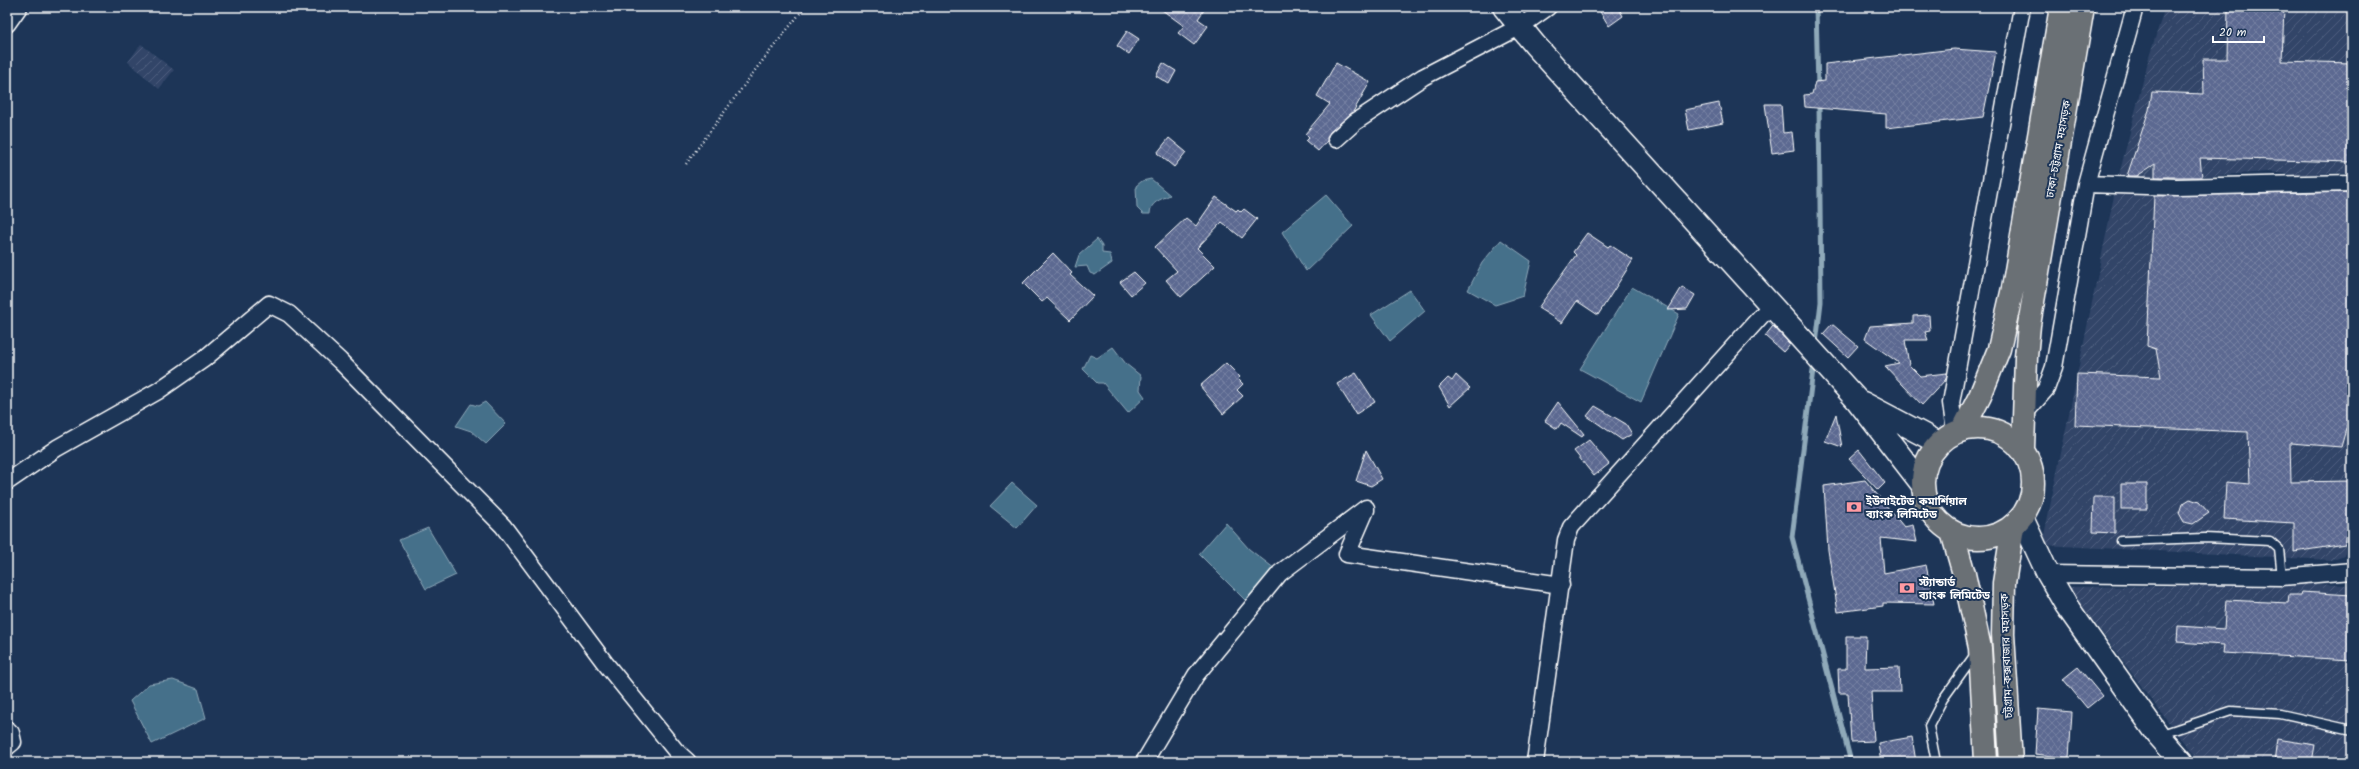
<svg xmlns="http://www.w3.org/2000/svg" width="2359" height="769" viewBox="0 0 2359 769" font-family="Kalam,'Noto Sans Bengali',sans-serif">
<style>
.industrial{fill:url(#industrial-furrows)}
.water{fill:#44708a;stroke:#8fa9b9}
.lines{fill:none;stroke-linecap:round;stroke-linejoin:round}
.stream{stroke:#8fa9b9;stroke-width:5}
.building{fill:url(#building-cross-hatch);stroke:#fff}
.lane-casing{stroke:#fff;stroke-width:11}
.street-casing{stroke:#fff;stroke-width:19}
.secondary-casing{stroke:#fff;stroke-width:25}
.highway-casing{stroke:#fff;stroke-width:25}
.path{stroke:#fff;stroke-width:2.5;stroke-dasharray:1 3;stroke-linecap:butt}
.lane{stroke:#1d3557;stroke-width:8}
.street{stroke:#1d3557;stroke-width:16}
.secondary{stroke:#1d3557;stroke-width:22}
.highway{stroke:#6b6f75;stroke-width:22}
.labels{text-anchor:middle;stroke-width:4;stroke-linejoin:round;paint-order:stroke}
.street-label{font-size:11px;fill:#fff;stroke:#1d3557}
.poi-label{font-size:11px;font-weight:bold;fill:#fff;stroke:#1d3557;text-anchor:start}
</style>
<defs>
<pattern id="industrial-furrows" width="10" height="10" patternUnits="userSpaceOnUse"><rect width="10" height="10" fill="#304568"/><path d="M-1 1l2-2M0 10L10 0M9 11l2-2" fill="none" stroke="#4f617f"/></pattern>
<pattern id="building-cross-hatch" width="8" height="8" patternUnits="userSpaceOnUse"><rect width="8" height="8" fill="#5c6991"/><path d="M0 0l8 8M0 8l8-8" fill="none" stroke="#7480a2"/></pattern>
</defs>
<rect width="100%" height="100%" fill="#1d3557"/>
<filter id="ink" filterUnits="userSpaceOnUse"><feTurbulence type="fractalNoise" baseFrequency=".025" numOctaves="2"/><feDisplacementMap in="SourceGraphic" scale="8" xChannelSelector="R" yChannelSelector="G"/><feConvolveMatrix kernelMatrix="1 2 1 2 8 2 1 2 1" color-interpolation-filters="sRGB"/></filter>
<g filter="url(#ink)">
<path class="industrial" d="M2165 7H2352V172L2297 175 2268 172 2132 181 2118 179 2149 57Z
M141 44 174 70 159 89 128 62Z
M2352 183 2350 548 2344 555 2331 560 2042 545 2116 186Z
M2307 584 2352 585V762H2200L2159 710 2068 587Z"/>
<path class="water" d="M1151 179 1170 195C1160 200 1150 202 1150 214H1143L1137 208 1136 186 1142 181Z
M1326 195 1353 226 1306 271 1282 232Z
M1097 239 1102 246V253L1110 254 1112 263 1095 275 1090 273 1087 266 1075 267 1079 255Z
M1501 240 1531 261 1523 296 1495 305 1468 290 1482 263Z
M1632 287 1679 314 1641 402 1580 369Z
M1410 290 1425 311 1390 341 1371 315Z
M1113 347 1126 364 1141 376 1140 390 1145 397 1128 413 1103 383H1097L1083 369 1090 355 1097 358Z
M485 402 506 424 486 444 471 431 456 426 471 404 478 406Z
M1012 483 1037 505 1017 528 990 506Z
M1226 523 1249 549 1275 569 1248 603 1199 554Z
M428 528 456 575 426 589 399 540Z
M173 680 198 689 206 718 152 744 130 701 149 684Z"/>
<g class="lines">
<path class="stream" d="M1816 7 1818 89
M1816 344 1821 302 1819 103
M1814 362 1792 537 1851 762"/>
</g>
<path class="building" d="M1158 7H1206L1198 19 1208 26 1194 45 1178 33 1184 26Z
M1597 7H1618L1623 16 1609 26Z
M2228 7H2284L2282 61 2352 63V162L2200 158 2202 177H2155V164L2137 176H2127L2149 110 2152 92 2204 94 2203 59H2227Z
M1127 31 1139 39 1129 54 1117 46Z
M1954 49 1996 52 1983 117 1886 128V114L1805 107 1804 95 1812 94 1815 82 1825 81V64Z
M1163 63 1176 71 1169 84 1156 76Z
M1336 63 1370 82 1353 112 1330 132 1327 141 1318 151 1306 141 1309 138 1305 134 1330 104 1317 96Z
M1719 103 1723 123 1689 130 1685 110Z
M1765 104H1781L1783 133 1792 132 1794 150 1772 153Z
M1169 138 1186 152 1174 167 1157 153Z
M2352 192V408L2341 447 2290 443 2291 482 2352 481V507L2345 544 2294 552V523L2224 519 2226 482 2250 484 2248 432 2075 425 2077 374 2161 377 2156 349 2147 346 2154 196Z
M1216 197 1236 211 1238 209 1241 212 1244 209 1257 219 1242 238 1222 222 1197 248 1215 266 1181 297 1166 280 1177 271 1155 247 1186 218 1196 226Z
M1587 233 1608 247 1610 245 1633 260 1598 315 1577 301 1562 323 1538 308 1576 255 1573 252Z
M1053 253 1072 273 1070 275 1093 296 1070 320 1047 298 1042 302 1023 283Z
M1134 272 1145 283 1131 295 1120 282Z
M1682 287 1695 295 1687 309 1668 310Z
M1929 315 1930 331 1925 332 1928 340H1905L1909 365 1920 376 1947 373 1946 379 1922 405 1885 366 1899 363 1865 339 1870 326 1913 323V316Z
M1832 324 1858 346 1848 357 1823 334Z
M1773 326 1790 344 1783 352 1765 336Z
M1226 363 1240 377 1238 379 1243 384 1237 390 1243 396 1223 414 1200 386Z
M1356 373 1375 402 1356 414 1337 384Z
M1456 375 1470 388 1450 406 1439 387 1448 378 1452 381Z
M1558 402 1584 434 1582 437 1561 423 1557 429 1545 421Z
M1595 406 1626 424 1632 434 1622 440 1587 416Z
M1836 414 1842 447 1825 441Z
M1589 440 1609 464 1594 476 1574 451Z
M1366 450 1382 479 1371 486 1356 481Z
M1859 450 1885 483 1878 490 1849 459Z
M1865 480 1904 527 1913 525 1917 542 1881 538 1884 573 1926 565 1934 604 1883 603V606L1838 612 1828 550 1824 486Z
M2121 484H2147V509H2121Z
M2094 497H2115V533L2093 532Z
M2190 499 2199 502 2209 513 2193 524 2184 522 2179 513 2182 504Z
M2301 592 2352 595V660L2223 653 2224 645 2177 642 2178 626 2224 629 2226 600 2288 603 2289 595H2300Z
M1846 636H1866L1865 668 1899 667 1900 692H1871L1874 741 1851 742 1848 693H1839L1838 669H1846Z
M2078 667 2102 696 2087 708 2063 679Z
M2038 709 2072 712 2069 758 2035 754Z
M1912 737 1916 762H1881L1878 743Z
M2277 739 2315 745 2312 762H2274Z"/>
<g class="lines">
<g class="lane-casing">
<path id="lane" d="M2121 541 2205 538 2270 541 2279 549 2282 577
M2159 735 2231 711 2280 714 2352 730
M1936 762 1929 726 1943 699 1976 653"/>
</g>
<g class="street-casing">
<path id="street" d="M7 24 19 7
M1336 139 1355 122 1423 77 1521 26 1548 7
M2086 184 2177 187 2352 183
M2024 414 2046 389 2054 367 2086 184 2135 7
M1955 432 1951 403 2022 7
M7 482 57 448 158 391 204 359 269 304 289 314 340 361 503 526 605 663 676 751 688 762
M1366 510 1347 554 1561 585
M2048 574 2282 577 2352 571
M7 729 11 733 13 742 7 747
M1144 762 1196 675 1280 573 1366 508
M1535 762 1566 540 1571 527 1771 305"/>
</g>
<g class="secondary-casing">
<path id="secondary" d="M1504 7 1535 45 1857 400 1922 484
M1863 403 1939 443
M2022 518 2048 574 2066 605 2158 735 2182 762"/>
</g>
<g class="highway-casing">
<path id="highway" d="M1923 483a55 55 0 1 1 110 0a55 55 0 1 1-110 0Z
M1963 429 1980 396 1999 349 2013 288 2061 7
M2023 449 2026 357 2029 325 2083 7
M1952 532 1964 574 1980 648 1986 762
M2011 762 2003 634 2004 583 2013 527"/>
</g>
<path class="path" d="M686 164 756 69 805 7"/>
<use href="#lane" class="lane"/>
<use href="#street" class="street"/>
<use href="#secondary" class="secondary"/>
<use href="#highway" class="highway"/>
</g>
</g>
<defs>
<g id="bank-bare" transform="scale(1.2)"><path d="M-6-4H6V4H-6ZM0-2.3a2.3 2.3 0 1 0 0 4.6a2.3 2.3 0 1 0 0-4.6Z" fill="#ff9aa2" stroke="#1d3557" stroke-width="2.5" paint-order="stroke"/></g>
</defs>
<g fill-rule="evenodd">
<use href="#bank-bare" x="1854" y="507"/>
<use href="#bank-bare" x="1907" y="588"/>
</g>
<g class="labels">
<g class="street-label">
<text transform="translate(2058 149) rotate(-80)" y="4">ঢাকা-চট্টগ্রাম মহাসড়ক</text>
<text transform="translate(2006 656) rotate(-92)" y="4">চট্টগ্রাম-কক্সবাজার মহাসড়ক</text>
</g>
<g class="poi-label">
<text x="1866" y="505">ইউনাইটেড কমার্শিয়াল<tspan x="1866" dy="13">ব্যাংক লিমিটেড</tspan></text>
<text x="1919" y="586">স্ট্যান্ডার্ড<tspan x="1919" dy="13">ব্যাংক লিমিটেড</tspan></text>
</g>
</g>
<rect width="2359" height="769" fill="none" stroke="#1d3557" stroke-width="24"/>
<rect x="12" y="12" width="2335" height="745" fill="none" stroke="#fff" stroke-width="1.5" filter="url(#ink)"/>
<path d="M2213 36v6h51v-6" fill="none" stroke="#ffffff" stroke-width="2"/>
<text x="2219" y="36" font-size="12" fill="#ffffff" stroke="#1d3557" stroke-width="3" paint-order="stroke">20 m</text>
</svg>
